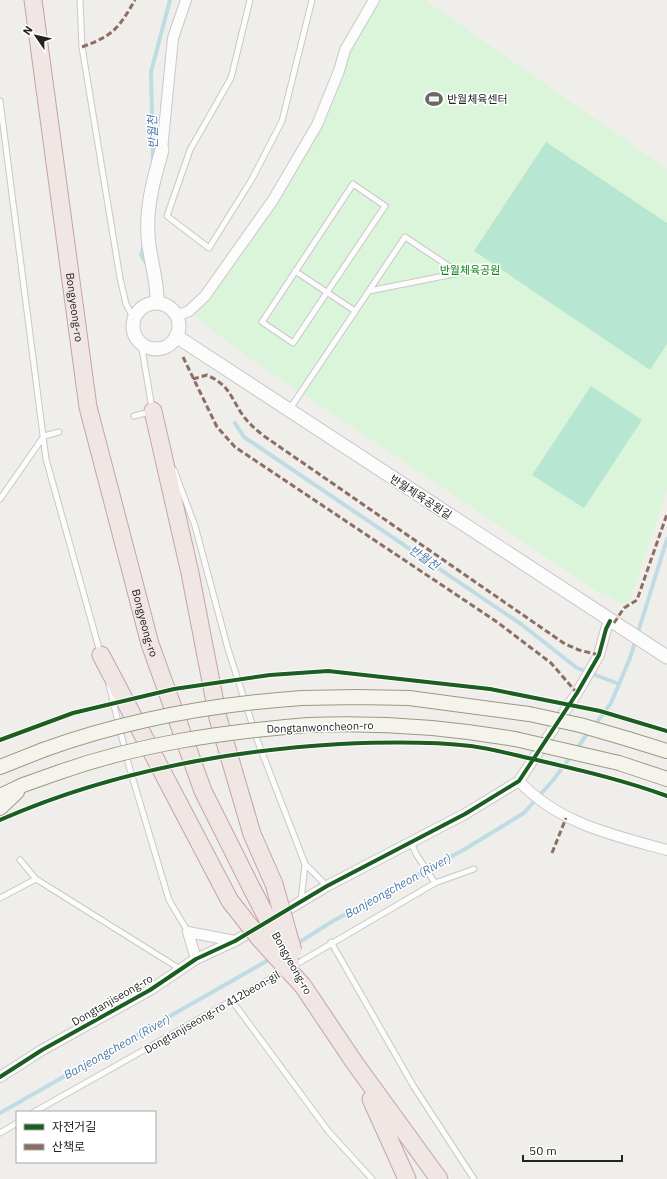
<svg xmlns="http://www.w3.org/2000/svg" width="667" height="1179" viewBox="0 0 667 1179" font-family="'IBM Plex Sans','Noto Sans KR',sans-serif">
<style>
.park{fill:#daf5da}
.pitch{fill:#b7e6d2}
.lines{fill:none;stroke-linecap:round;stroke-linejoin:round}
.stream{stroke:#bfdbe3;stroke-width:4}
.service-casing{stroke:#c9c8c7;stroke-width:7}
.minor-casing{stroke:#c9c8c7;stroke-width:12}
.tertiary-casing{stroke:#c9c8c7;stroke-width:15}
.secondary-casing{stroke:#999a82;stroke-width:16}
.trunk-casing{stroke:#c5a2ac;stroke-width:19}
.service{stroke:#fdfcfc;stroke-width:5}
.minor{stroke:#fdfcfc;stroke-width:10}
.tertiary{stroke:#fdfcfc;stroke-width:13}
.secondary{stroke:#f4f4ed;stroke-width:14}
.trunk{stroke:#f0e6e4;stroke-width:17}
.secondary-bridge-casing{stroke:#999a82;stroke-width:16;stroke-linecap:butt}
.trunk-bridge-casing{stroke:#c5a2ac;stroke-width:19;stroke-linecap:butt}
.secondary-bridge{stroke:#f4f4ed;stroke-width:14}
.trunk-bridge{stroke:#f0e6e4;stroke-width:17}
.quiet{stroke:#8d6e63;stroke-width:3;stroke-dasharray:6 3;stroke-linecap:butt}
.cycleway-casing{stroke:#fff;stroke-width:6}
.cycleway{stroke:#1b5e20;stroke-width:4}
.labels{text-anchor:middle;stroke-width:3;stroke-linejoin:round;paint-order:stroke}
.poi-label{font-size:11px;fill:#222;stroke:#fff;text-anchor:start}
.park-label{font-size:11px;fill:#0c8416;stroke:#fff}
.street-label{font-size:11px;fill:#222;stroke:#fff}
.water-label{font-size:12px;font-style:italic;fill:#4a7aab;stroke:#fff}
</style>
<rect width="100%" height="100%" fill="#f0eeeb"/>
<path class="park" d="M374 0H425L667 169V490L628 606 597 591 285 382 232 346 189 311 273 200Z"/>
<path class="pitch" d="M546 142 667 223V344L650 370 474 251Z
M591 386 642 420 584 508 532 475Z"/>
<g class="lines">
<path class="stream" d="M153 161 151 72 170 0
M144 245 141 255 146 263
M235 423 244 437 521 624 577 668 619 684
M594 726 611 703 630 658 667 539
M576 750 589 731
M295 945 333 921 465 849 524 813 554 779 572 755
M0 1113 272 958"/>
<g class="service-casing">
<path id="service" d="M80 0 82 47 120 278 126 304 134 319
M250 0 231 78 190 150 167 216 209 248 252 179 282 121 312 0
M0 101 46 459 100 652
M353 184 385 206 293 343 262 322Z
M295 271 355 311
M141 343 152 408
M289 410 405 237 459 273 369 291
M134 416 150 412
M174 470 195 526 228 649 258 742 305 864 327 886
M0 499 44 436 59 432
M109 685 129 766 169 900 188 932
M411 842 416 854 435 883
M20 860 36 879
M0 898 36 879 180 969
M301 901 305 864
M331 942 414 1087 474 1179
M295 965 435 883 474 869
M233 1002 329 1132 372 1179
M34 1112 286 970
M0 1133 17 1123"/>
</g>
<g class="minor-casing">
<path id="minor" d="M162 150 173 38 186 0
M176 316 189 311 205 296 273 200 317 125 339 71 345 50 374 0
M519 781C559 824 613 835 667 850
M196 959 188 932 235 941
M0 1077 42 1050 150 990 196 959 235 941 327 886 465 814 519 781 577 693 599 655 606 629 610 621"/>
</g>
<g class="tertiary-casing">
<path id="tertiary" d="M157 303C158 280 149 258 148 235 146 206 154 178 162 150
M133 326a23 23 0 1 1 46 0a23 23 0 1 1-46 0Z
M176 336 667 657"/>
</g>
<g class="secondary-casing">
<path id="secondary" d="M302 698 357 697 409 698 529 714
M308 725C378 722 446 727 515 739
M628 739 667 751
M619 763 667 779
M0 767 43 750
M0 796 23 785 57 773
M0 808 17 792"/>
</g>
<g class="trunk-casing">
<g id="trunk">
<path id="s1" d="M33 0 88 407 150 644 203 791 252 889"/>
<path d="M153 411 190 573 218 718 252 834 274 884"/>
<path d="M101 655 230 901"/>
<path d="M303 986 354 1062 439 1179"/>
<path d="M371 1099 407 1179"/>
</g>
</g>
<use href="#service" class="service"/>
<use href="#minor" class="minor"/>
<use href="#tertiary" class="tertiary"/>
<use href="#secondary" class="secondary"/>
<use href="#trunk" class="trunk"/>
<g class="secondary-bridge-casing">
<path id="secondary-bridge" d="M529 714 580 725 628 739
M515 739 619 763
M43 750C126 720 214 704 302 698
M57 773C138 744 222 732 308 725"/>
</g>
<g class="trunk-bridge-casing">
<path id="trunk-bridge" d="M274 884 293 951
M252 889 291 964
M230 901 260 939 303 986"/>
</g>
<use href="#secondary-bridge" class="secondary-bridge"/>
<use href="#trunk-bridge" class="trunk-bridge"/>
<path class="quiet" d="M82 47C114 35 118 29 135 0
M183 357 217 427 235 447 497 622 551 663 577 693
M193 379 207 375C228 385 229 393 240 411 246 421 254 428 264 436L565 644 579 650 599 655
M614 623 624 608 637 600 667 514
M552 853 566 818"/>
<g class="cycleway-casing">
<path id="cycleway" d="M0 740 73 713 174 689 270 675 328 671 490 689 600 711 667 731
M0 820C107 773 224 751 340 744 384 742 427 741 471 746 494 749 518 756 541 761 584 771 626 781 667 796
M0 1077 42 1050 150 990 196 959 235 941 327 886 465 814 519 781 577 693 599 655 606 629 610 621"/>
</g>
<use href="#cycleway" class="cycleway"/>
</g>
<defs>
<g id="stadium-bare" transform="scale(1.38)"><path d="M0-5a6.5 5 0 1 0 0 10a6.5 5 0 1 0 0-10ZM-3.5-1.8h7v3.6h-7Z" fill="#6a6968" stroke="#fff" stroke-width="2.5" paint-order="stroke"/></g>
</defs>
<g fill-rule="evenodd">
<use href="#stadium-bare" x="434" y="99"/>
</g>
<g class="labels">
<g class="poi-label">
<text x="447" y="103">반월체육센터</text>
</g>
<g class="park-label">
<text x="470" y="274">반월체육공원</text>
</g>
<g class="street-label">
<text dy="4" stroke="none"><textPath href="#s1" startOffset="310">Bongyeong-ro</textPath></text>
<text transform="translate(421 497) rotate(33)" y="4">반월체육공원길</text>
<text dy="4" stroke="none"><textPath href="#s1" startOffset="634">Bongyeong-ro</textPath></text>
<text transform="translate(320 727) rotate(-2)" y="4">Dongtanwoncheon-ro</text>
<text transform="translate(292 963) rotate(61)" y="4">Bongyeong-ro</text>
<text transform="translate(112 1000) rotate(-30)" y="4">Dongtanjiseong-ro</text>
<text transform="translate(212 1012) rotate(-30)" y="4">Dongtanjiseong-ro 412beon-gil</text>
</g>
<g class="water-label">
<text transform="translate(153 132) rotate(-92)" y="4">반월천</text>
<text transform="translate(424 558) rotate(34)" y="4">반월천</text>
<text transform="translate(398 886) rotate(-29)" y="4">Banjeongcheon (River)</text>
<text transform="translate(117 1047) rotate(-29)" y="4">Banjeongcheon (River)</text>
</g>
</g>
<rect x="16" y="1111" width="140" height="52" fill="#ffffff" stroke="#a7a7a7"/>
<rect x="24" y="1124" width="20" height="6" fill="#1b5e20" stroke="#a7a7a7"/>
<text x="52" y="1131" font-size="12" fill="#222222">자전거길</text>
<rect x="24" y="1144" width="20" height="6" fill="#8d6e63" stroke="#a7a7a7"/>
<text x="52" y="1151" font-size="12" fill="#222222">산책로</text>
<g transform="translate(36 36) rotate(304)" stroke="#ffffff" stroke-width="3" paint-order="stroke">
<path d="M0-3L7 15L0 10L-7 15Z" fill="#222222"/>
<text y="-6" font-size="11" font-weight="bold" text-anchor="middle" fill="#222222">N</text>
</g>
<path d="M523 1155v6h99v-6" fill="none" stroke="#222222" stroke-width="2"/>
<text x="529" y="1155" font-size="12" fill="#222222" stroke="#ffffff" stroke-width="3" paint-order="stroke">50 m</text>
</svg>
